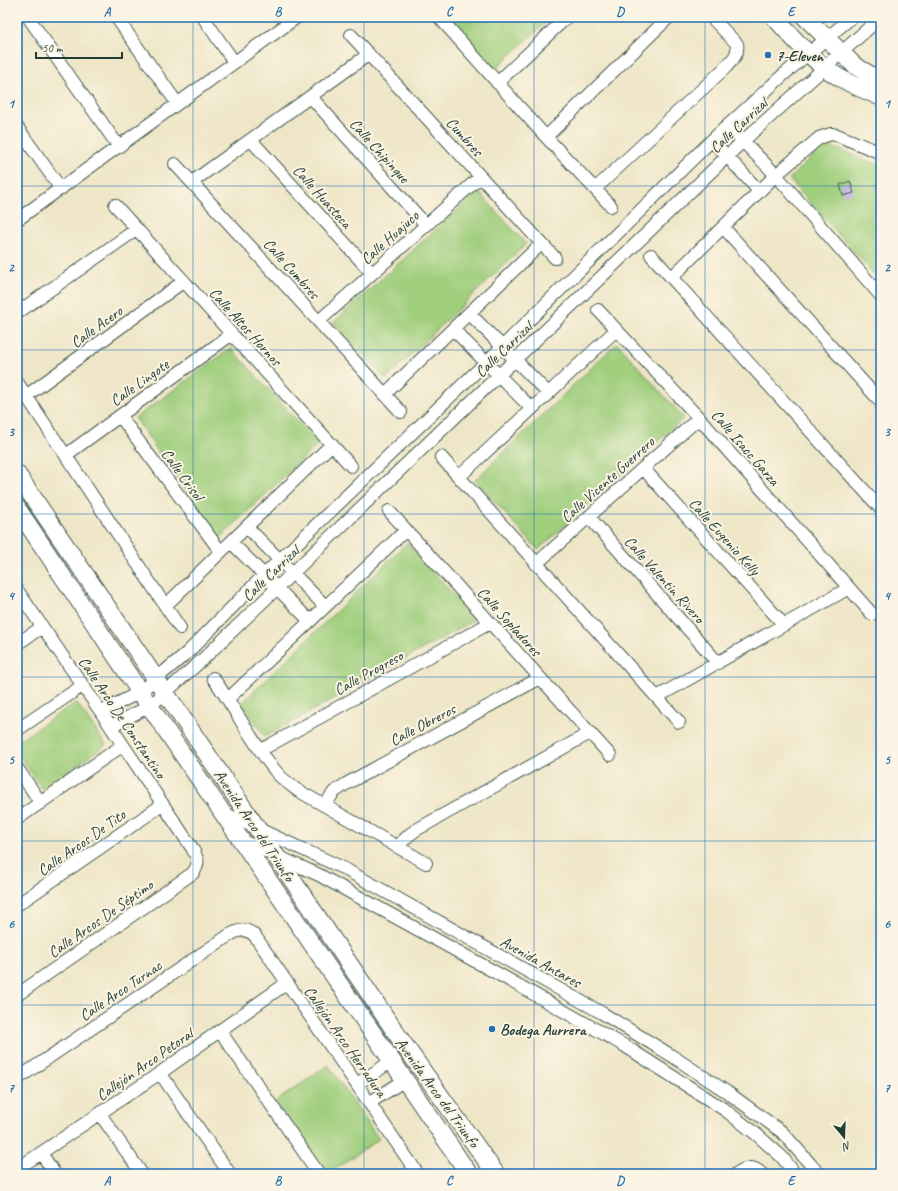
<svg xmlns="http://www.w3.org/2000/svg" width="898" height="1191" viewBox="0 0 898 1191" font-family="Caveat,sans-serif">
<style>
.green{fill:#9fce7c;stroke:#5f8658}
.building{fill:#c2afe2}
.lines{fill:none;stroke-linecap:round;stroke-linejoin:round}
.street-casing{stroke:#3e564a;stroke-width:14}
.secondary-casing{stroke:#3e564a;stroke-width:19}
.street{stroke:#fff;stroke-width:12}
.secondary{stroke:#fff;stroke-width:17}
.grid{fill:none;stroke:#1f6fb2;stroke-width:1;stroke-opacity:0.55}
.poi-dot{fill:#1f6fb2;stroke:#fcf5e5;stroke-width:1.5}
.labels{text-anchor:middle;stroke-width:4;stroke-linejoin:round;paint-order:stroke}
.poi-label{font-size:16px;font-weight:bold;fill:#1f3d34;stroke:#fcf5e5;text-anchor:start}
.street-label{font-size:16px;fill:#1f3d34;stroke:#fcf5e5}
.neatline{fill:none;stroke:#1f6fb2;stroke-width:1.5}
.grid-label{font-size:13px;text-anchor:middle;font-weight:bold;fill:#1f6fb2}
</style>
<rect width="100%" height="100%" fill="#fcf5e5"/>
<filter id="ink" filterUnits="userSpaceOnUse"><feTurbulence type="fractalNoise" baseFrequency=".025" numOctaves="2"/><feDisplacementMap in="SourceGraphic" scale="8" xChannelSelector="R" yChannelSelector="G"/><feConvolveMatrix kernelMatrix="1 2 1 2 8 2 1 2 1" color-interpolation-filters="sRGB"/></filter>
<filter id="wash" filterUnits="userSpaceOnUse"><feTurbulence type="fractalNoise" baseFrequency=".012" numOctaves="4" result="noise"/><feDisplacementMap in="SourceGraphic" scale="16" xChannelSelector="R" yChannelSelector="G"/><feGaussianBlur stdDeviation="0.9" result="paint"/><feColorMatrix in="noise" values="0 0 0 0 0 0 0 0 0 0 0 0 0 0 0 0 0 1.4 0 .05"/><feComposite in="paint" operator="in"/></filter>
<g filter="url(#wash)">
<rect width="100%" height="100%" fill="#efe6c8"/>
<path class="green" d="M450 17H552L495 69 448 19Z
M825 144 881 166V282L789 179Z
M478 191 526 244 386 379 333 323Z
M617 343 684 418 538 550 475 480Z
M231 348 318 444 219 539 135 418Z
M407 543 476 619 265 737 242 703Z
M76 702 106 745 42 789 17 752V742Z
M328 1065 379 1139 328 1174H325L275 1102Z"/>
<g id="blocks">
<path class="building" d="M850 181 854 193 843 196 840 185Z"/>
</g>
</g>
<g filter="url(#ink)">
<use href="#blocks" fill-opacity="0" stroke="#3e564a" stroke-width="1"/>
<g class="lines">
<g class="street-casing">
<path id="street" d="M28 17 119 147
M116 17 177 103
M203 17 234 62
M439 17 546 137 611 206
M351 35 555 258
M497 83 567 17
M311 97 426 225
M728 126 776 175 881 296
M17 127 61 189
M546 137 669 17
M251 140 372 273
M712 140 759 191
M175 164 401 412
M192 182 369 54
M595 189 726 67C732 60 739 54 737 44L711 17
M115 205 351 466
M17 220 297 17
M723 227 881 402
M651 255 881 509
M672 277 776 175 819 138 831 134 837 135 881 153
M598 310 699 418 872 614
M17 313 137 229
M469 313 548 393
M319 321 480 177
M453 329 532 409
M17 382 180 628
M385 394 541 244
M26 396 184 281
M120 416 221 552
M66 455 232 334
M441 457 679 722
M643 468 784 625
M459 477 616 330
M389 511 610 755
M589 517 718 663
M247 527 325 606
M231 542 310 621
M536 564 699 418
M17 590 101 712 192 848C198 859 200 863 193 873L17 995
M165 606 332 444
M17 644 42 627
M213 678C236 709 253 745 278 774 283 780 291 785 297 790L426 863
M657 697 849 588
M228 699 406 530
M101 712 140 692 188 652 264 575 502 347 712 140 782 76 852 17
M111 726 150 706 202 660 743 141 881 17
M17 730 82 686
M261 750 490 623
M17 768 41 803
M325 805 334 792 346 784 540 678
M222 812 343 868 602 1013 669 1054 727 1092 782 1132 819 1174
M17 819 123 745
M241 840 319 875 502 976 625 1046 725 1110 756 1134 782 1157 795 1174
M398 846 409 835 416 830 590 733
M17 905 162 805
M220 1031 319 1174
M160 1073 230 1174
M17 1079 228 936C238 930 246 927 255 936L418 1174
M357 1084 392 1061
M369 1103 405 1080
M100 1114 142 1174
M41 1153 55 1174
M17 1169 160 1073 287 983
M736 1174C746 1167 753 1165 762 1174"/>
</g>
<g class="secondary-casing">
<path id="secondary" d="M774 17C790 34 805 53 824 67 840 80 862 89 881 97
M805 17 855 66 881 81
M17 474 405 1046 496 1174
M17 508 140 692 469 1174"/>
</g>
<use href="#street" class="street"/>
<use href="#secondary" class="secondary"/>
</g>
</g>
<path class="grid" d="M193 17V1174M364 17V1174M534 17V1174M705 17V1174M17 186H881M17 350H881M17 514H881M17 677H881M17 841H881M17 1005H881"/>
<g class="poi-dot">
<circle cx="768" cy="55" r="4"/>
<circle cx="492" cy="1029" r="4"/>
</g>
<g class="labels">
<g class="poi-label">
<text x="776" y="61">7-Eleven</text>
<text x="500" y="1035">Bodega Aurrera</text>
</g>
<g class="street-label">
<text transform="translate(738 125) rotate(-43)" y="6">Calle Carrizal</text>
<text transform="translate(465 136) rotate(48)" y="6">Cumbres</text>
<text transform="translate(380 150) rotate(48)" y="6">Calle Chipinque</text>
<text transform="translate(323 196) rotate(48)" y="6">Calle Huasteca</text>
<text transform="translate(389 237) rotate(-42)" y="6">Calle Huajuco</text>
<text transform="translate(292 268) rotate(48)" y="6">Calle Cumbres</text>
<text transform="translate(96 326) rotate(-36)" y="6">Calle Acero</text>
<text transform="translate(246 326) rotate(48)" y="6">Calle Altos Hornos</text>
<text transform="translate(503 349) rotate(-44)" y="6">Calle Carrizal</text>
<text transform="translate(139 382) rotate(-36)" y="6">Calle Lingote</text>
<text transform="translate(746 447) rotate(49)" y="6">Calle Isacc Garza</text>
<text transform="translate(183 474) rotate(54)" y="6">Calle Crisol</text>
<text transform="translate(607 479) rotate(-42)" y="6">Calle Vicente Guerrero</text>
<text transform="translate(725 536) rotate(48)" y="6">Calle Eugenio Kelly</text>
<text transform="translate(270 573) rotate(-44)" y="6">Calle Carrizal</text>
<text transform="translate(665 579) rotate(48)" y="6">Calle Valentin Rivero</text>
<text transform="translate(510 621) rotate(48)" y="6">Calle Sopladores</text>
<text transform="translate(368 672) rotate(-29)" y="6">Calle Progreso</text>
<text transform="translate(123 717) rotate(56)" y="6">Calle Arco De Constantino</text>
<text transform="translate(422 724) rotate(-28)" y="6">Calle Obreros</text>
<text transform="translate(255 825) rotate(56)" y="6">Avenida Arco del Triunfo</text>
<text transform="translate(81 842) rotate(-35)" y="6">Calle Arcos De Tito</text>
<text transform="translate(100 918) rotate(-35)" y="6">Calle Arcos De Séptimo</text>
<text transform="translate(541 961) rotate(29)" y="6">Avenida Antares</text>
<text transform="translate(120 990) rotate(-34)" y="6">Calle Arco Turnac</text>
<text transform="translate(346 1041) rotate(55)" y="6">Callejón Arco Herradura</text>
<text transform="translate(144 1064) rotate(-35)" y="6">Callejón Arco Petoral</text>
<text transform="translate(438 1092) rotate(54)" y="6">Avenida Arco del Triunfo</text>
</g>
</g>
<rect width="898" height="1191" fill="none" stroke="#fcf5e5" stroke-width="44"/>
<g transform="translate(844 1137) rotate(161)" stroke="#fcf5e5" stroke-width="3" paint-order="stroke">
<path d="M0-3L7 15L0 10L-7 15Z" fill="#1f3d34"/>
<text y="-6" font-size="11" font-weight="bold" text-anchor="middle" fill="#1f3d34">N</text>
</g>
<path d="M36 52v6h86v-6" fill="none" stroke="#1f3d34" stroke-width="2"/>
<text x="42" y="52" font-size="12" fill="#1f3d34" stroke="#fcf5e5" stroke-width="3" paint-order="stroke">50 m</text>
<rect x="22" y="22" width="854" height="1147" class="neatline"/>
<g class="grid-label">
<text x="107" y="16">A</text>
<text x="278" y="16">B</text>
<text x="449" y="16">C</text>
<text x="620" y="16">D</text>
<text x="791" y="16">E</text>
<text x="11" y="108">1</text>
<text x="887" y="108">1</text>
<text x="11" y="272">2</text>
<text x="887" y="272">2</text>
<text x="11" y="436">3</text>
<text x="887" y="436">3</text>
<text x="11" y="600">4</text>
<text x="887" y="600">4</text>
<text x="11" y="764">5</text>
<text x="887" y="764">5</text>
<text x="11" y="928">6</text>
<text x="887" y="928">6</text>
<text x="11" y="1092">7</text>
<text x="887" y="1092">7</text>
<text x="107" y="1185">A</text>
<text x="278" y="1185">B</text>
<text x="449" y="1185">C</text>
<text x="620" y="1185">D</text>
<text x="791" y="1185">E</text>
</g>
</svg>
